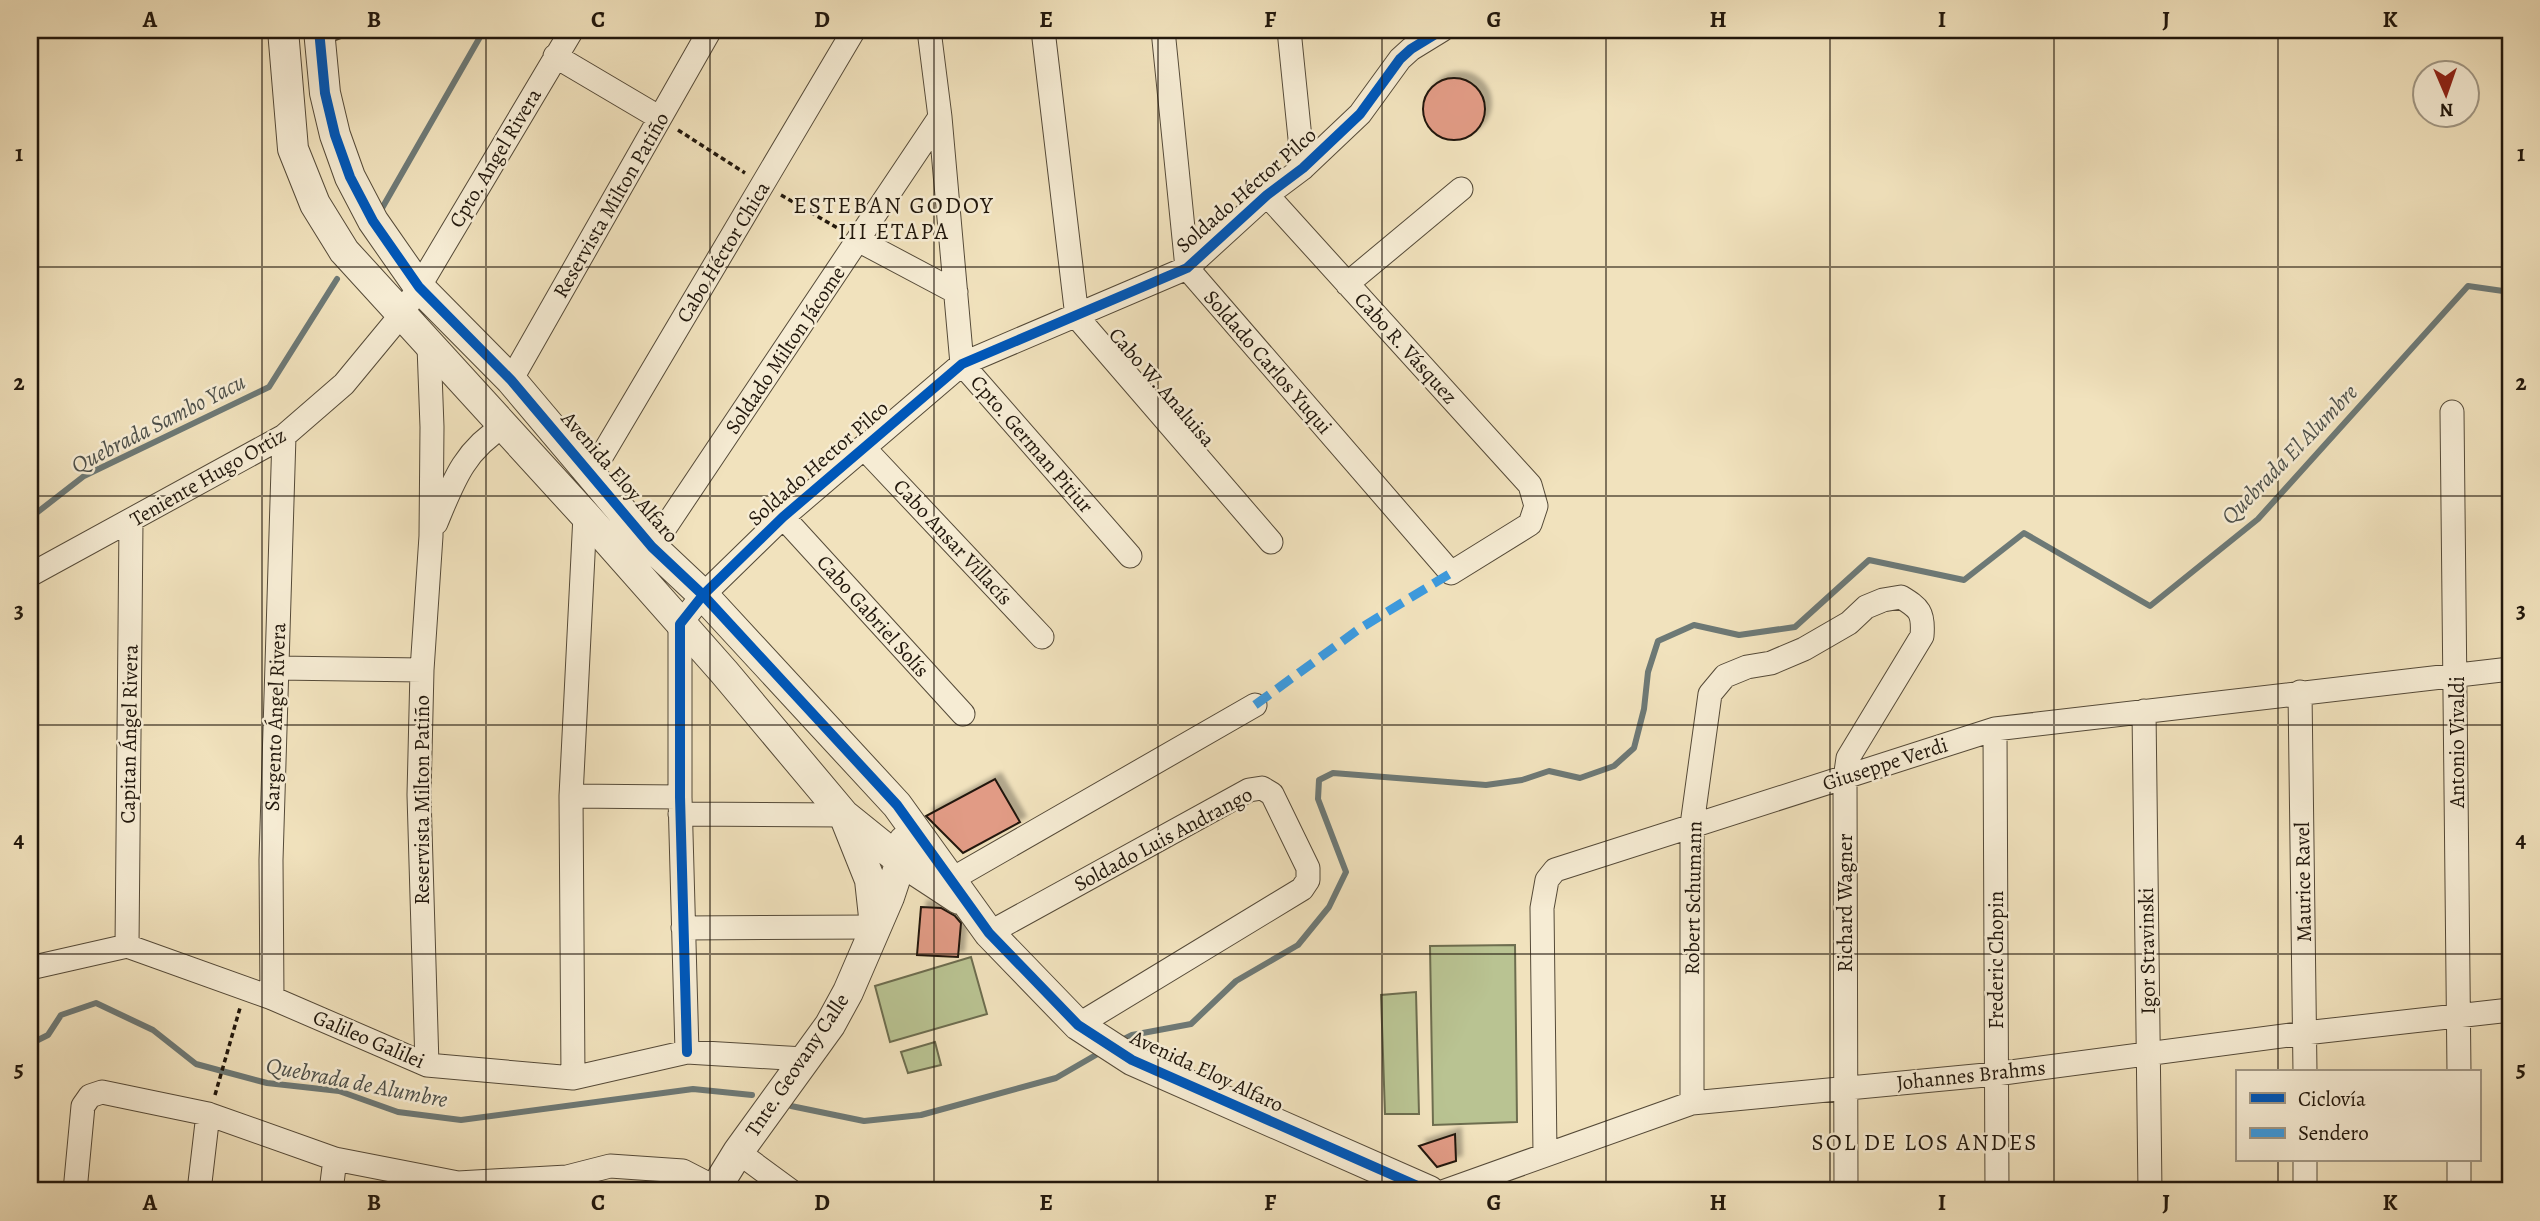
<svg xmlns="http://www.w3.org/2000/svg" width="2540" height="1221" viewBox="0 0 2540 1221" font-family="Alegreya,serif">
<style>
.green{fill:#b9c392;stroke:#6d6d4f;stroke-width:2}
.lines{fill:none;stroke-linecap:round;stroke-linejoin:round}
.stream{stroke:#6d7976;stroke-width:6}
.building{fill:#e19b85;stroke:#21170c;stroke-width:2;filter:url(#shadow)}
.service-casing{stroke:#554a38;stroke-width:15}
.minor-casing{stroke:#554a38;stroke-width:25}
.tertiary-casing{stroke:#554a38;stroke-width:32}
.path{stroke:#21170c;stroke-width:3.5;stroke-dasharray:5 3.5;stroke-linecap:butt}
.service{stroke:#f6ecd4;stroke-width:12}
.minor{stroke:#f6ecd4;stroke-width:23}
.tertiary{stroke:#f6ecd4;stroke-width:30}
.quiet{stroke:#3c9ade;stroke-width:9;stroke-dasharray:18 9;stroke-linecap:butt}
.cycleway-casing{stroke:#f6ecd4;stroke-width:15}
.cycleway{stroke:#0057b8;stroke-width:10}
.grid{fill:none;stroke:#21170c;stroke-width:2;stroke-opacity:0.55}
.labels{text-anchor:middle;stroke-width:5;stroke-linejoin:round;paint-order:stroke}
.street-label{font-size:21px;fill:#21170c;stroke:#f6ecd4}
.neighbourhood-label{font-size:23px;letter-spacing:2px;fill:#21170c;stroke:#f6ecd4}
.water-label{font-size:23px;font-style:italic;fill:#4d504a;stroke:#f6ecd4}
.neatline{fill:none;stroke:#21170c;stroke-width:2.5}
.grid-label{font-size:23px;text-anchor:middle;font-weight:bold;fill:#21170c}
</style>
<defs>
<filter id="shadow"><feDropShadow dx="6" dy="-6" stdDeviation="2" flood-color="#0004"/></filter>
</defs>
<rect width="100%" height="100%" fill="#f1e2bd"/>
<filter id="stains"><feTurbulence type="fractalNoise" baseFrequency=".00286" numOctaves="4"/><feColorMatrix values="0 0 0 0 .2 0 0 0 0 .09 0 0 0 0 .02 0 0 0 .5 -.17"/></filter>
<radialGradient id="worn" r=".72"><stop offset=".6" stop-color="#630" stop-opacity="0"/><stop offset="1" stop-color="#630" stop-opacity=".3"/></radialGradient>
<path class="green" d="M1515 945 1517 1122 1433 1125 1430 946Z
M971 957 987 1014 890 1042 875 986Z
M1416 992 1419 1114H1385L1381 995Z
M935 1042 941 1065 908 1073 901 1052Z"/>
<g class="lines">
<path class="stream" d="M381 210 484 30
M30 518 84 476 269 387 337 279
M1120 1041 1132 1035 1191 1024 1236 981 1298 945 1329 907 1346 872 1318 799 1319 780 1333 773 1486 785 1522 780 1549 771 1580 778 1614 766 1634 748 1644 709 1648 672 1658 641 1694 625 1739 635 1795 627 1869 560 1964 580 2024 533 2150 606 2258 519 2468 286 2510 292
M30 1044 48 1035 61 1015 96 1003 153 1030 196 1064 267 1083 339 1091 398 1112 461 1120 693 1089 752 1095
M791 1106 864 1121 921 1115 1056 1078 1101 1052"/>
</g>
<path class="building" d="M1423 109a31 31 0 1 1 62 0a31 31 0 1 1-62 0Z
M995 779 1020 822 963 853 926 816Z
M921 907 941 908 955 916 961 923 958 957 917 955Z
M1455 1134 1456 1161 1437 1167 1419 1146Z"/>
<g class="lines">
<g class="service-casing">
<path id="service" d="M320 39 344 30"/>
</g>
<g class="minor-casing">
<path id="minor" d="M929 30 940 117 962 364 1130 556
M1043 30 1077 317 1271 542
M1163 30 1187 268 1451 573 1530 524 1536 506 1530 485 1267 195
M1289 30 1303 168
M555 56 660 118
M858 240 956 292
M1347 284 1461 189
M511 380 710 30
M2452 412 2459 1072
M863 447 1042 637
M591 474 854 30
M783 517 963 714
M436 523C453 482 464 450 504 426
M652 547 940 117
M30 575 284 436 344 384 401 315 419 287 572 30
M277 668 422 670
M2300 692 2305 1072
M2144 711 2150 1191
M1995 729 1997 1191
M571 796 680 797
M680 814 844 815
M940 886 1255 705
M683 928 875 927
M989 933 1249 790 1262 788 1272 794 1308 868V880L1302 889 1078 1025
M127 946 131 522
M30 968 127 946 272 998 427 1065 573 1078 687 1052 804 1059
M272 998 271 860 284 436
M687 1052 680 797V624L703 595 783 517 962 364 1187 268 1267 195 1303 168 1360 114 1400 59 1411 49 1442 30
M427 1065 419 795 422 670 431 536 432 427 429 346
M573 1078 571 796 585 515
M1692 1103V825L1710 694 1725 676 1747 667 1771 663 1804 649 1849 623 1866 607 1883 600 1901 597C1919 608 1924 612 1922 636L1848 758 1845 779 1846 1191
M738 1152 791 1191
M1545 1154 1542 908 1547 880 1555 870 1995 729 2510 669
M2459 1160V1191
M75 1191 83 1106 90 1096 102 1092 208 1114 335 1159 458 1183 567 1177 610 1166 683 1171 716 1188
M199 1191 208 1114
M331 1191 335 1159
M1445 1191 1692 1103 1996 1074 2305 1033 2510 1010
M2305 1191V1160"/>
</g>
<g class="tertiary-casing">
<path id="tertiary" d="M283 30 293 149 315 204 344 251 585 515 724 672 844 815 901 861 959 899
M319 30 325 93 335 135 350 177 373 221 419 287 511 380 652 547 703 595 897 805 989 933 1078 1025 1132 1060 1429 1191
M846 820 870 880 875 926
M714 1191 738 1152 830 1025 848 992 889 897 901 861 904 841"/>
</g>
<path class="path" d="M678 130 745 173
M781 195 841 230
M215 1095 240 1008"/>
<use href="#service" class="service"/>
<use href="#minor" class="minor"/>
<use href="#tertiary" class="tertiary"/>
<path class="quiet" d="M1255 705 1359 629 1451 573"/>
<g class="cycleway-casing">
<path id="cycleway" d="M319 30 325 93 335 135 350 177 373 221 419 287 511 380 652 547 703 595 897 805 989 933 1078 1025 1132 1060 1429 1191
M687 1052 680 797V624L703 595 783 517 962 364 1187 268 1267 195 1303 168 1360 114 1400 59 1411 49 1442 30"/>
</g>
<use href="#cycleway" class="cycleway"/>
</g>
<path class="grid" d="M262 30V1191M486 30V1191M710 30V1191M934 30V1191M1158 30V1191M1382 30V1191M1606 30V1191M1830 30V1191M2054 30V1191M2278 30V1072M30 267H2510M30 496H2510M30 725H2510M30 954H2510M2278 1160V1191"/>
<g class="labels">
<g class="street-label">
<text transform="translate(495 158) rotate(-59)" y="7">Cpto. Angel Rivera</text>
<text transform="translate(1246 190) rotate(-41)" y="7">Soldado Héctor Pilco</text>
<text transform="translate(611 205) rotate(-60)" y="7">Reservista Milton Patiño</text>
<text transform="translate(723 252) rotate(-59)" y="7">Cabo Héctor Chica</text>
<text transform="translate(1406 348) rotate(48)" y="7">Cabo R. Vásquez</text>
<text transform="translate(785 350) rotate(-56)" y="7">Soldado Milton Jácome</text>
<text transform="translate(1268 362) rotate(49)" y="7">Soldado Carlos Yuqui</text>
<text transform="translate(1162 387) rotate(49)" y="7">Cabo W. Analuisa</text>
<text transform="translate(1032 444) rotate(49)" y="7">Cpto. German Pitiur</text>
<text transform="translate(818 463) rotate(-41)" y="7">Soldado Hector Pilco</text>
<text transform="translate(208 477) rotate(-30)" y="7">Teniente Hugo Ortiz</text>
<text transform="translate(620 477) rotate(49)" y="7">Avenida Eloy Alfaro</text>
<text transform="translate(953 542) rotate(47)" y="7">Cabo Ansar Villacís</text>
<text transform="translate(873 616) rotate(48)" y="7">Cabo Gabriel Solís</text>
<text transform="translate(275 717) rotate(-88)" y="7">Sargento Ángel Rivera</text>
<text transform="translate(129 734) rotate(-89)" y="7">Capitan Ángel Rivera</text>
<text transform="translate(2457 742) rotate(-90)" y="7">Antonio Vivaldi</text>
<text transform="translate(1885 764) rotate(-18)" y="7">Giuseppe Verdi</text>
<text transform="translate(422 800) rotate(-90)" y="7">Reservista Milton Patiño</text>
<text transform="translate(1163 839) rotate(-28)" y="7">Soldado Luis Andrango</text>
<text transform="translate(2303 882) rotate(-91)" y="7">Maurice Ravel</text>
<text transform="translate(1693 898) rotate(-89)" y="7">Robert Schumann</text>
<text transform="translate(1845 903) rotate(-90)" y="7">Richard Wagner</text>
<text transform="translate(2147 951) rotate(-91)" y="7">Igor Stravinski</text>
<text transform="translate(1996 960) rotate(-90)" y="7">Frederic Chopin</text>
<text transform="translate(369 1039) rotate(23)" y="7">Galileo Galilei</text>
<text transform="translate(797 1065) rotate(-56)" y="7">Tnte. Geovany Calle</text>
<text transform="translate(1207 1071) rotate(25)" y="7">Avenida Eloy Alfaro</text>
<text transform="translate(1971 1075) rotate(-6)" y="7">Johannes Brahms</text>
</g>
<g class="neighbourhood-label">
<text x="894" y="213">ESTEBAN GODOY<tspan x="894" dy="26">III ETAPA</tspan></text>
<text x="1925" y="1150">SOL DE LOS ANDES</text>
</g>
<g class="water-label">
<text transform="translate(158 423) rotate(-27)" y="8">Quebrada Sambo Yacu</text>
<text transform="translate(2289 454) rotate(-46)" y="8">Quebrada El Alumbre</text>
<text transform="translate(357 1082) rotate(11)" y="8">Quebrada de Alumbre</text>
</g>
</g>
<rect width="2540" height="1221" fill="none" stroke="#f1e2bd" stroke-width="77"/>
<rect x="2236" y="1070" width="245" height="91" fill="#f6ecd4" stroke="#a19784" stroke-width="2"/>
<rect x="2250" y="1093" width="35" height="10" fill="#0057b8" stroke="#a19784" stroke-width="2"/>
<text x="2298" y="1106" font-size="21" fill="#21170c">Ciclovía</text>
<rect x="2250" y="1128" width="35" height="10" fill="#3c9ade" stroke="#a19784" stroke-width="2"/>
<text x="2298" y="1140" font-size="21" fill="#21170c">Sendero</text>
<g transform="translate(2446 94) rotate(178)"><circle r="33" fill="#f6ecd4" stroke="#a19784" stroke-width="2"/>
<path d="M0-5L12 26L0 18L-12 26Z" fill="#8f2418"/>
<text y="-10" font-size="19" font-weight="bold" text-anchor="middle" fill="#21170c">N</text>
</g>
<rect x="38" y="38" width="2464" height="1144" class="neatline"/>
<g class="grid-label">
<text x="150" y="27">A</text>
<text x="374" y="27">B</text>
<text x="598" y="27">C</text>
<text x="822" y="27">D</text>
<text x="1046" y="27">E</text>
<text x="1270" y="27">F</text>
<text x="1494" y="27">G</text>
<text x="1718" y="27">H</text>
<text x="1942" y="27">I</text>
<text x="2166" y="27">J</text>
<text x="2390" y="27">K</text>
<text x="19" y="161">1</text>
<text x="2521" y="161">1</text>
<text x="19" y="390">2</text>
<text x="2521" y="390">2</text>
<text x="19" y="618">3</text>
<text x="2521" y="618">3</text>
<text x="19" y="847">4</text>
<text x="2521" y="847">4</text>
<text x="19" y="1076">5</text>
<text x="2521" y="1076">5</text>
<text x="150" y="1210">A</text>
<text x="374" y="1210">B</text>
<text x="598" y="1210">C</text>
<text x="822" y="1210">D</text>
<text x="1046" y="1210">E</text>
<text x="1270" y="1210">F</text>
<text x="1494" y="1210">G</text>
<text x="1718" y="1210">H</text>
<text x="1942" y="1210">I</text>
<text x="2166" y="1210">J</text>
<text x="2390" y="1210">K</text>
</g>
<rect width="100%" height="100%" filter="url(#stains)"/>
<rect width="100%" height="100%" fill="url(#worn)"/>
</svg>
